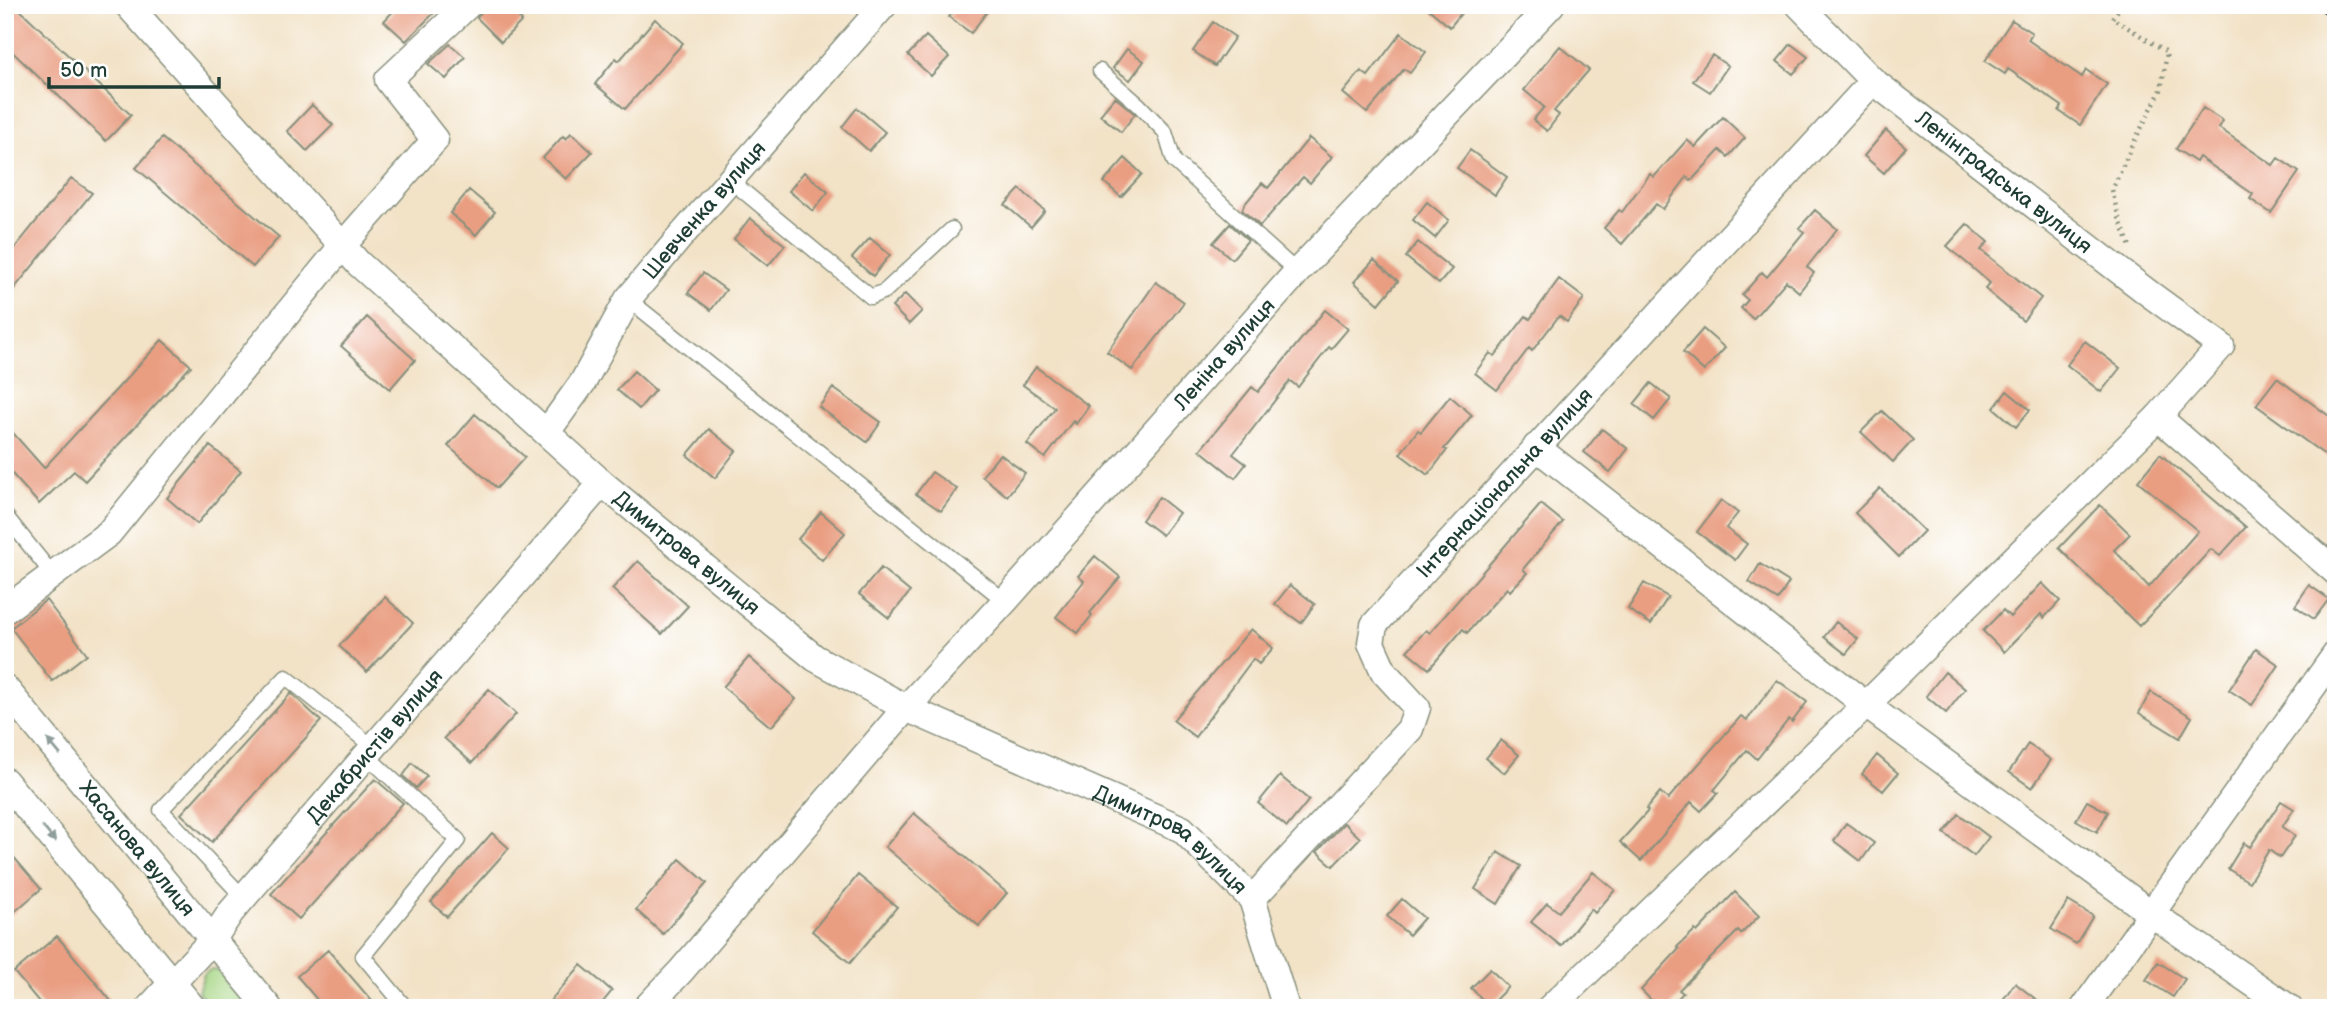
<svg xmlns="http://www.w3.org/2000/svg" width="2341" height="1013" viewBox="0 0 2341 1013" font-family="'Balsamiq Sans',sans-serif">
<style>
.green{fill:#a5d583;stroke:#62895c;stroke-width:2}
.building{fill:#e99e82}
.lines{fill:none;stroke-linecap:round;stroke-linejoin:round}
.lane-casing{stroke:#88907d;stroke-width:17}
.street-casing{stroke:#88907d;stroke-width:29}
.path{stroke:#88907d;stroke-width:4.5;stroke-dasharray:2 5;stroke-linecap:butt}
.lane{stroke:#fff;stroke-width:14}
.street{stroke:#fff;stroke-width:26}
.rail{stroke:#1f3d34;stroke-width:5}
.oneway{fill:#8f9e9a}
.labels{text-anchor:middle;stroke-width:5;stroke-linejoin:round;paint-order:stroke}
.street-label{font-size:21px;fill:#1f3d34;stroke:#fff}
</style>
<rect width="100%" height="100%" fill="#fff"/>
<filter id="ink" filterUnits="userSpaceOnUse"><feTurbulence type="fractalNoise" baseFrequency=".0143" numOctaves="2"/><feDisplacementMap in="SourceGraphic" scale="14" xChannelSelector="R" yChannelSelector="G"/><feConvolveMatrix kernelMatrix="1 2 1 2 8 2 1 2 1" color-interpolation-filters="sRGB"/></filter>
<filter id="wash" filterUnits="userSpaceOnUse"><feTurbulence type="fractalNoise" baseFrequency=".00686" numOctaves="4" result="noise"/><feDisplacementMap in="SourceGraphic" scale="28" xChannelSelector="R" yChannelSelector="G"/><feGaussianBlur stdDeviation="1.57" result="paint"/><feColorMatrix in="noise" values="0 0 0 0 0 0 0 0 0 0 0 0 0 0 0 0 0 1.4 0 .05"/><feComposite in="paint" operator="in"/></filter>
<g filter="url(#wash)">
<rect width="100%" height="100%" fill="#f2e2c6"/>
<path class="green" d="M210 970H222L253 1008H211L198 992 204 974Z"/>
<g id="blocks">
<path class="building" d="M5 5H15L131 115 106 141 5 45Z
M399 5H442L406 41 384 21Z
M486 5H507L522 21 501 42 477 18Z
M958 5H992L971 33 949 17Z
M1424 5H1468L1450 27Z
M655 19 683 43 625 109 595 84 616 58 619 61Z
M2012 20 2032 33 2028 40 2082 77 2086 70 2107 84 2080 125 2059 111 2062 106 2008 69 2005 74 1985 61Z
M1213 22 1235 37 1215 66 1193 51Z
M1401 33 1426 52 1410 73 1404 69 1367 113 1343 93 1361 71 1368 76Z
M926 36 949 57 931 76 908 55Z
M450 44 465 57 446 79 428 64Z
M1791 44 1808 57 1793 74 1777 61Z
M1560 46 1589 70 1554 111 1559 115 1547 131 1533 120 1544 107 1524 90Z
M1127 49 1144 61 1130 80 1113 68Z
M1712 55 1728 66 1710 92 1693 81Z
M1115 97 1135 114 1121 132 1100 115Z
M312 105 333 125 307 151 287 131Z
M857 108 885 132 869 151 842 127Z
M2203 108 2223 121 2219 128 2273 165 2278 158 2299 172 2271 213 2250 199 2253 194 2199 157 2196 162 2176 149Z
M1723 117 1745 138 1728 157 1720 150 1691 181 1687 177 1663 209 1656 204 1622 244 1604 228 1619 210 1622 212 1650 174 1654 177 1687 140 1695 147Z
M1886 130 1906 147 1884 173 1864 156Z
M571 133 592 152 566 179 543 158 563 136 566 139Z
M162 138 279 237 253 267 136 168Z
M1309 138 1332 157 1310 183 1303 177 1260 226 1242 210 1244 205 1262 183 1268 188Z
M1470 150 1507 177 1495 195 1457 168Z
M1125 158 1142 174 1121 197 1104 182Z
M804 172 828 192 813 211 789 191Z
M71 178 92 193 5 300V260Z
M1020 189 1045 211 1031 227 1005 205Z
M469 190 495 212 476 235 450 213Z
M1427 202 1449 220 1435 238 1413 220Z
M1815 210 1837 229 1807 267 1814 273 1799 292 1786 281 1753 319 1741 308 1748 300 1742 295 1762 272 1767 277 1804 232 1799 228Z
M750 218 785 245 768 266 734 239Z
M1230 224 1248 240 1232 259 1213 243Z
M1967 224 1988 242 1981 250 2041 298 2023 321 1985 289 1990 283 1947 246Z
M870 238 890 255 873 276 852 258Z
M1418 242 1452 269 1439 284 1406 257Z
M1374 260 1398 281 1379 304 1354 282Z
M703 273 726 290 711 310 688 293Z
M1559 279 1584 298 1567 322 1559 316 1532 351 1529 348 1497 390 1475 373 1490 353 1495 356 1526 316 1530 319Z
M1156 282 1184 302 1132 370 1107 352Z
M905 294 922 311 909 324 892 307Z
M1325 310 1348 329 1331 349 1329 347 1298 387 1290 381 1233 454 1246 464 1235 478 1200 450 1252 387 1258 392Z
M367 317 415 360 390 389 341 346Z
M1703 329 1725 348 1704 371 1683 352Z
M162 340 191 366 85 481 74 471 39 504 5 466V424L44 468Z
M2085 341 2120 368 2101 392 2067 365Z
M1036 367 1089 406 1076 424 1073 421 1045 458 1027 444 1055 408 1023 385Z
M634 371 655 390 639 409 617 390Z
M2277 378 2336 421V463L2256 405Z
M1651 383 1671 399 1654 420 1634 404Z
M833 388 881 422 867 442 819 407Z
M2007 391 2030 410 2016 427 1994 408Z
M1450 396 1472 415 1444 449 1447 450 1428 475 1400 454 1418 430 1421 432Z
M1882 411 1913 440 1893 462 1861 432Z
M475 414 525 457 497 488 448 446Z
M709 429 736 451 715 478 687 455Z
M1602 429 1628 449 1610 472 1584 452Z
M210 446 241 471 197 524 167 498Z
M1000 454 1025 473 1007 496 982 476Z
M2160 454 2246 527 2220 556 2211 549 2164 601 2139 626 2059 548 2100 505 2130 534 2114 550 2149 587 2198 531 2138 481Z
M932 472 957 489 941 511 916 494Z
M1880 488 1924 531 1899 557 1855 513Z
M1159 497 1179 513 1162 535 1142 520Z
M1721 500 1738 513 1726 528 1747 544 1735 560 1697 532Z
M1541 504 1563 522 1523 569 1527 573 1510 591 1507 588 1467 633 1463 629 1429 669 1407 651 1426 630 1430 633Z
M821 512 845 533 822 560 798 539Z
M1095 556 1120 577 1090 613 1092 615 1078 633 1056 617 1084 581 1078 576Z
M638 561 688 606 662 634 612 589Z
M1760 564 1789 582 1778 600 1749 582Z
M881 568 910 592 889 618 859 594Z
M1644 583 1668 597 1651 624 1628 609Z
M2042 583 2060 601 2044 618 2041 614 2004 652 1983 631 2003 610 2010 617Z
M1290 585 1315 604 1301 623 1275 604Z
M2309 585 2329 599 2314 619 2295 606Z
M385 597 413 623 367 672 339 646Z
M46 600 87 654 52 681 11 628Z
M1836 622 1858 639 1846 654 1824 637Z
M1251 629 1273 648 1259 664 1253 659 1195 737 1173 720Z
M2256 649 2279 665 2252 705 2229 690Z
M749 657 796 699 771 727 723 687Z
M1945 672 1965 689 1946 713 1926 696Z
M1777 680 1807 702 1792 722 1789 719 1757 759 1747 750 1714 790 1718 793 1701 811 1691 802 1641 861 1620 842 1648 811 1646 809 1660 792 1668 799 1741 716 1747 720Z
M489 689 516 714 472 763 444 738Z
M2151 692 2192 717 2180 738 2139 713Z
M291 693 321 721 212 842 181 814Z
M1501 740 1519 755 1504 773 1486 758Z
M2028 744 2051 760 2032 788 2009 772Z
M1877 755 1898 773 1883 791 1862 774Z
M412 763 427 776 416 788 403 776Z
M1280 776 1309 800 1287 827 1258 803Z
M375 779 403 803 299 919 271 894Z
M2087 801 2108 812 2097 832 2076 820Z
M2281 801 2294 809 2282 827 2295 836 2280 858 2269 850 2249 882 2228 869 2244 843 2250 847Z
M914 813 1007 893 979 926 885 847Z
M1959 814 1989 837 1974 856 1944 833Z
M1344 823 1360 838 1333 866 1317 852Z
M1846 823 1874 843 1861 861 1834 841Z
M492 833 509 848 447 917 431 902Z
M5 847 41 889 5 920Z
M1498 852 1521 866 1498 904 1475 889Z
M680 859 707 883 663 934 636 910Z
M1593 872 1615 890 1595 913 1591 909 1561 946 1531 922 1547 903 1559 912Z
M858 875 897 907 850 963 812 931Z
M1735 892 1759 916 1741 934 1738 931 1679 990 1683 993 1669 1008H1659L1641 990 1679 949 1677 947 1695 930 1697 932Z
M1402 899 1424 918 1409 935 1387 916Z
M2068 901 2093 916 2076 944 2051 929Z
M57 936 117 1008H44L14 972Z
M328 950 378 1008H324L297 976Z
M2158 962 2185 979 2173 997 2146 980Z
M581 965 612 991 598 1008H544Z
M1490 969 1508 987 1489 1006 1471 988Z
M2015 983 2047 1008H1997Z"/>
</g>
</g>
<g filter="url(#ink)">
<use href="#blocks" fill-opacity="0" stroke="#88907d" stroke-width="2"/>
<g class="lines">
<g class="lane-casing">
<path id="lane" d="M1100 71 1139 105 1165 132 1174 161 1297 272
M731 181 871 297 885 291 952 229
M628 299 1005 601
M5 515 53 575
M366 755 458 840 363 956 406 1008
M243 897 161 810 286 677 373 747"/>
</g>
<g class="street-casing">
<g id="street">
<path id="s1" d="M128 5 358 263 602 483 815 658 906 708 1182 829 1252 899 1286 1008"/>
<path d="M2158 417 2336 572"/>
<path id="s2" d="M547 432 583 382 628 299 681 236 884 5"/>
<path d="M1536 447 1866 705 2152 914 2289 1008"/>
<path d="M5 610 109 533 343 245 435 140 388 80 468 5"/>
<path id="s3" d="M5 688 269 1008"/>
<path d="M5 781 193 1008"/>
<path id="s4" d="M1252 899 1410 729 1417 708 1384 672 1371 643 1374 625 1873 81"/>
<path id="s5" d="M149 1008 213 939 231 912 602 483"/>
<path id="s6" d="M646 1008 681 971 906 708 1005 601 1297 272 1551 5"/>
<path d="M1550 1008 1866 705 2158 417 2221 346 2147 292 1873 81 1799 5"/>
<path d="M2084 1008 2336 654"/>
</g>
</g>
<path class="path" d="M2122 5 2112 18 2167 52 2161 90 2133 144 2112 190 2118 215 2131 249"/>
<use href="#lane" class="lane"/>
<use href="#street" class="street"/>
<path class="rail" d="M2317 5 2336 19"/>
</g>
<defs><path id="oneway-solid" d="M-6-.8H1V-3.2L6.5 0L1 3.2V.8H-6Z" transform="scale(1.75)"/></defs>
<g class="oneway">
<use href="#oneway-solid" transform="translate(54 747) rotate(-130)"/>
<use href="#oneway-solid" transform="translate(49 834) rotate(50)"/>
</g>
</g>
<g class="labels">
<g class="street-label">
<text transform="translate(2004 182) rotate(38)" y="7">Ленінградська вулиця</text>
<text dy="7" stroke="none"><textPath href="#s2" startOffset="273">Шевченка вулиця</textPath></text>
<text dy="7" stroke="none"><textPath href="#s6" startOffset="873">Леніна вулиця</textPath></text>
<text dy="7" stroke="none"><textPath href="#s4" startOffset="546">Інтернаціональна вулиця</textPath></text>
<text dy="7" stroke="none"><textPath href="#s1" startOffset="784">Димитрова вулиця</textPath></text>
<text dy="7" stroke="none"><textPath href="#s5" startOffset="346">Декабристів вулиця</textPath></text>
<text dy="7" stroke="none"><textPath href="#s1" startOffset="1351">Димитрова вулиця</textPath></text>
<text dy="7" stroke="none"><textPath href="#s3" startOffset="208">Хасанова вулиця</textPath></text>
</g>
</g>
<rect width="2341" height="1013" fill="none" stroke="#fff" stroke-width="28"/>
<path d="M49 77v10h170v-10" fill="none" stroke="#1f3d34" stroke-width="3.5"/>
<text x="60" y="77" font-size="21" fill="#1f3d34" stroke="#ffffff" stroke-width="5" paint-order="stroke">50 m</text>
</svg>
